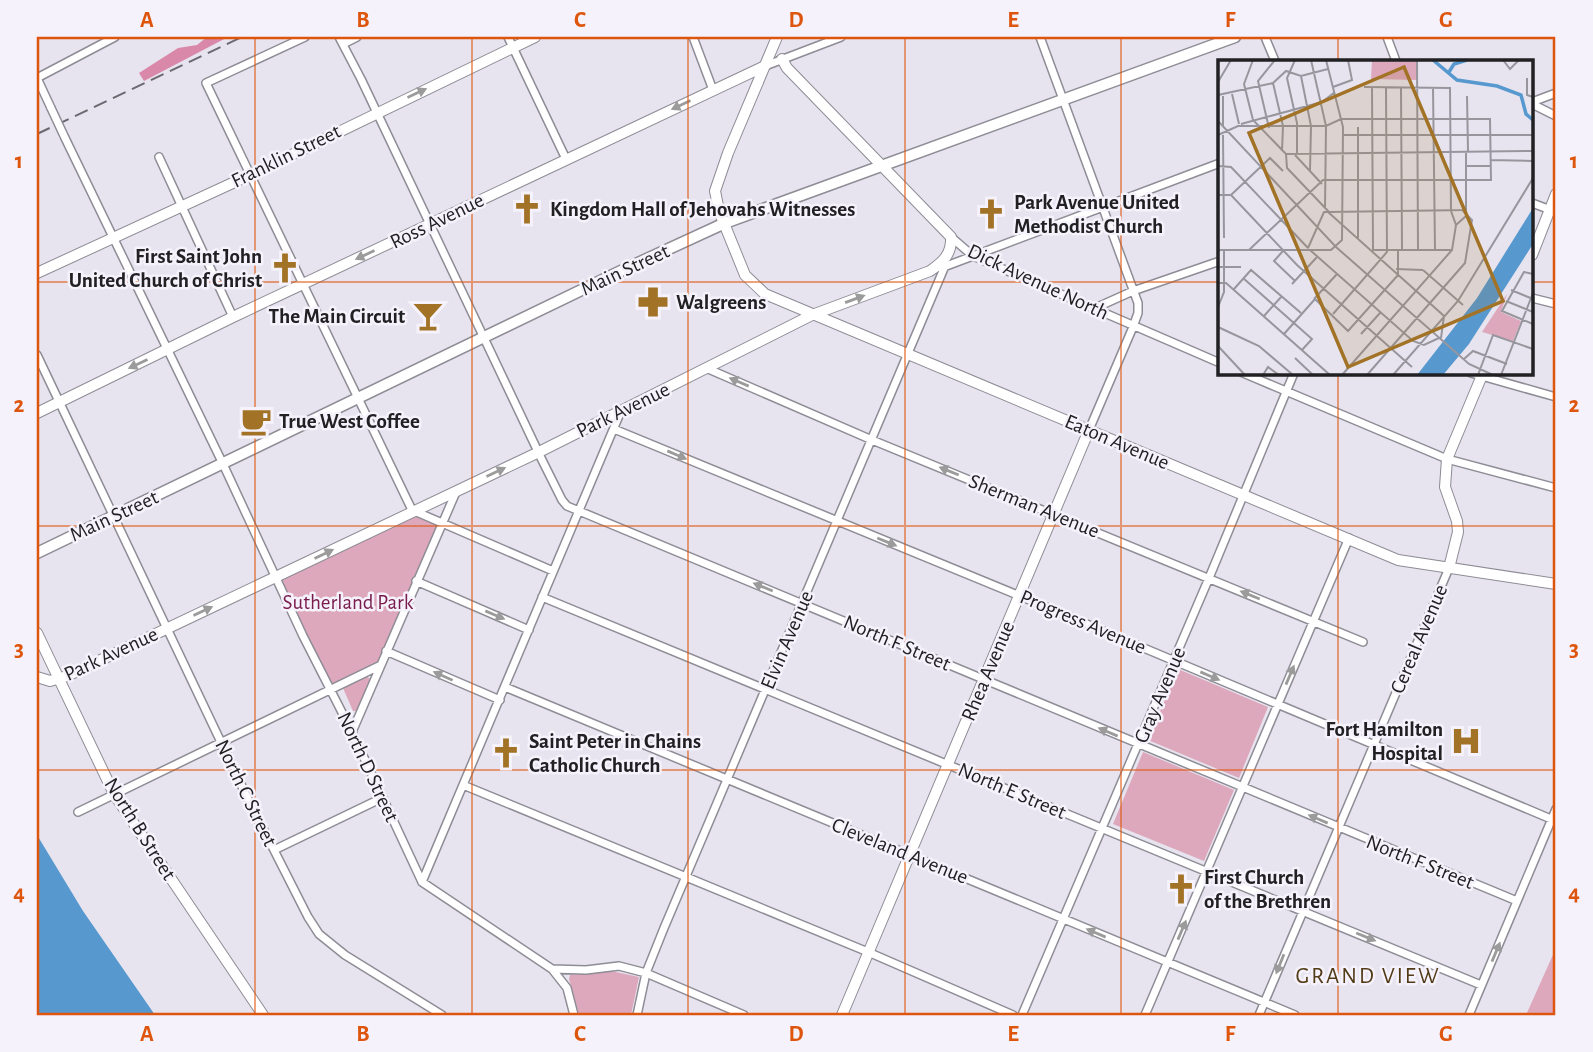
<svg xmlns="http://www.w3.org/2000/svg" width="1593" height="1052" font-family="'Alegreya Sans',sans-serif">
<rect width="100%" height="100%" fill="#e7e4ef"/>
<path fill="#dda8bc" d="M412 510 441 523 379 666 331 689 276 577Z
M1178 669 1268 707 1239 778 1148 740Z
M367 676 371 680 358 711H353L343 688Z
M1143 752 1234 790 1204 861 1113 824Z
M1556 948V1015H1526Z
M611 971 639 977 631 1015H579L569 979 570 975Z"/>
<path fill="#d988a9" d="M207 37H228L144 81 139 73 178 48 197 45Z"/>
<path fill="#5799cf" d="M37 835 83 911 155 1015H37Z"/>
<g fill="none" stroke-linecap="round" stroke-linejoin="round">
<g stroke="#8e8c95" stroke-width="10">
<path id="street" d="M305 37 206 83 412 510 553 571
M339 37 361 79 542 460 562 500 567 506 1517 901
M508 37 566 159
M693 37 713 90
M1040 37 1138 303V313L1133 327 1089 430
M1265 37 1275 61
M1387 37 1396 61
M343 44 357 37
M765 66 841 37
M37 78 115 37
M37 78 51 108
M1532 102 1556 93
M1532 104 1556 116
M65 138 223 464 303 636 352 732 422 882 552 969 567 988 574 1015
M159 157 233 317
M1532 203 1556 212
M951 237 973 256 1220 363
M941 268 1220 163
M1532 298 1556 304
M1093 309 1133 291 1220 261
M37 355 248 799 308 917 319 934 345 955 442 1015
M706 368 872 440 1363 642
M1243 373 1447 459 1556 488
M1471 373 1556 397
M614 429 1020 596 1551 819
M416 581 529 630
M542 597 1481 985
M386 651 500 700
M505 687 1295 1015
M352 732 456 492
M463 785 868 952 1013 1015
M78 812 379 666
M274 850 382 798
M422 882 621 411
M552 969 586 970 619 966 646 973 744 1015
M637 1015 646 973 664 928 945 266
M1022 1015 1209 578 1294 373
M1145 1015 1349 538
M1259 1015 1449 568
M1469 1015 1556 809"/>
</g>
<g stroke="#8e8c95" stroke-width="12">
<path id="secondary" d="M777 37 728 153 715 191 719 211 745 275 765 294 1398 560 1556 584
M1532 255 1556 194
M37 273 250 175 535 37
M37 413 233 317 765 66
M1449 568 1458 532 1457 521 1445 487 1447 459 1483 373
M37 633 114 794 263 1015
M37 677 50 681 67 676 539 452 812 315 930 271C943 262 952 254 951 237L787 68 782 59
M842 1015 1089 430"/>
</g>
<g stroke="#8e8c95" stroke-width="13">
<path id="primary" d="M37 553 625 269 725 223 1235 37"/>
</g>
<use href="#street" stroke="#fff" stroke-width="7"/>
<use href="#secondary" stroke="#fff" stroke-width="10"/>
<use href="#primary" stroke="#fff" stroke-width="10"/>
<path stroke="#6b696f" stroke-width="2" stroke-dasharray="14 7" stroke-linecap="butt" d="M37 134 242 37"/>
<g stroke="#8e8c95" stroke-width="10" stroke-linecap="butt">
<path id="street-bridge" d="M51 108 65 138"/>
</g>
<use href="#street-bridge" stroke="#fff" stroke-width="7"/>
</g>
<defs><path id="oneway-solid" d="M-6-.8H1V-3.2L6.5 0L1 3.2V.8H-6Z" transform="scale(1.75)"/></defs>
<g fill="#9b9b9c">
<use href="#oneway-solid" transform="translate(417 93) rotate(-25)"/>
<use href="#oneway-solid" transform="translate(681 105) rotate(155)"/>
<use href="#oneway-solid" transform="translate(365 255) rotate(155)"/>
<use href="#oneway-solid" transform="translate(855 299) rotate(-20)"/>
<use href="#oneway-solid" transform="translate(138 364) rotate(155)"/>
<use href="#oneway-solid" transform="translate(739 382) rotate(-157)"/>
<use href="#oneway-solid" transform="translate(677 455) rotate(23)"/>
<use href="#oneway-solid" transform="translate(949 471) rotate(-158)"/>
<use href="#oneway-solid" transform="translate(496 472) rotate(-25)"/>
<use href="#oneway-solid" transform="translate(887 542) rotate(22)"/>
<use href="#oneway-solid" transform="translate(324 554) rotate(-26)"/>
<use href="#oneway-solid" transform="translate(763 587) rotate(-158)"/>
<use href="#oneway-solid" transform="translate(1250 595) rotate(-158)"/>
<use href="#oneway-solid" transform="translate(203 611) rotate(-25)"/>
<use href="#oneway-solid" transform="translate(495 615) rotate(23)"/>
<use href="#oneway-solid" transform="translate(1290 675) rotate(-67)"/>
<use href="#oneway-solid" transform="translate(443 676) rotate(-156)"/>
<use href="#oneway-solid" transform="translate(1210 676) rotate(23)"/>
<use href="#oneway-solid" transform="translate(1108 732) rotate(-157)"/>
<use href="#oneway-solid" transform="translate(1318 819) rotate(-157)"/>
<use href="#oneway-solid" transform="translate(1182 930) rotate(-67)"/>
<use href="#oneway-solid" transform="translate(1096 933) rotate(-157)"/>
<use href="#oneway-solid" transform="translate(1366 937) rotate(22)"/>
<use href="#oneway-solid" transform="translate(1496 952) rotate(-67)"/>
<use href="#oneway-solid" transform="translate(1280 964) rotate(112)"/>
</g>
<path fill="none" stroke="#de560d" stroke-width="2" stroke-opacity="0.55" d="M255 37V1015M472 37V1015M688 37V1015M905 37V1015M1121 37V1015M1338 37V61M37 282H1220M1532 282H1556M1338 373V1015M37 526H1556M37 770H1556"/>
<defs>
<g id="church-bare" transform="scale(2.415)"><path d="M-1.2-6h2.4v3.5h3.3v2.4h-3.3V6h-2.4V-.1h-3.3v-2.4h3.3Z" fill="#a27326" stroke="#f5f2fc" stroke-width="2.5" paint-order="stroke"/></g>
<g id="pharmacy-bare" transform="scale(2.415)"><path d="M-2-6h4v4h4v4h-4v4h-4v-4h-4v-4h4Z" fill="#a27326" stroke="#f5f2fc" stroke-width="2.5" paint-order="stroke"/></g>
<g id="bar-bare" transform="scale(2.415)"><path d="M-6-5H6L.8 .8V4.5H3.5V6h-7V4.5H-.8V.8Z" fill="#a27326" stroke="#f5f2fc" stroke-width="2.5" paint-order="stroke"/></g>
<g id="cafe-bare" transform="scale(2.415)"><path d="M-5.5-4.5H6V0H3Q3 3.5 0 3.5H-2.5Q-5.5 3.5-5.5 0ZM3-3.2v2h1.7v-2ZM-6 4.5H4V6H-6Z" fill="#a27326" stroke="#f5f2fc" stroke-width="2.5" paint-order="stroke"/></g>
<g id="hospital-bare" transform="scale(2.415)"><path d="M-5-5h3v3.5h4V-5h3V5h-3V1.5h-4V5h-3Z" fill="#a27326" stroke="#f5f2fc" stroke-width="2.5" paint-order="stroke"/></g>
</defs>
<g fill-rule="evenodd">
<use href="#church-bare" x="527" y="209"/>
<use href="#church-bare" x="991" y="214"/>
<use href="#church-bare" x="285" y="268"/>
<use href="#pharmacy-bare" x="653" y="302"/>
<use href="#bar-bare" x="428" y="316"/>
<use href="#cafe-bare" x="256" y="421"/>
<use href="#hospital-bare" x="1466" y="741"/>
<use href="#church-bare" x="506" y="753"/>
<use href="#church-bare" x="1181" y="889"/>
</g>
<g text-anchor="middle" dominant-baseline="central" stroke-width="5" stroke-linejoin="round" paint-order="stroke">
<g font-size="21" fill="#212023" stroke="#f5f2fc">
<text transform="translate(286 156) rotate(-26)">Franklin Street</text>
<text transform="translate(437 221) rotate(-26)">Ross Avenue</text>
<text transform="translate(625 270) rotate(-25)">Main Street</text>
<text transform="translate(1038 282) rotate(25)">Dick Avenue North</text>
<text transform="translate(623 410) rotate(-26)">Park Avenue</text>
<text transform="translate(1117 442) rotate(23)">Eaton Avenue</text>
<text transform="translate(1034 506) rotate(22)">Sherman Avenue</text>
<text transform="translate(114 516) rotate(-25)">Main Street</text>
<text transform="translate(1083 622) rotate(23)">Progress Avenue</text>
<text transform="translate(1419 639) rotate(-67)">Cereal Avenue</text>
<text transform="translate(787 640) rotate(-67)">Elvin Avenue</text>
<text transform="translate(897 643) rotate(23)">North F Street</text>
<text transform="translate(111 654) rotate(-25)">Park Avenue</text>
<text transform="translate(988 671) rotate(-67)">Rhea Avenue</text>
<text transform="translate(1160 695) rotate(-67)">Gray Avenue</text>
<text transform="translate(368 767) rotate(65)">North D Street</text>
<text transform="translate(1012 791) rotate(23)">North E Street</text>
<text transform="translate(246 793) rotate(64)">North C Street</text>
<text transform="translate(140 829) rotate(58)">North B Street</text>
<text transform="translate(900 851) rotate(22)">Cleveland Avenue</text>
<text transform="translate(1420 862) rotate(22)">North F Street</text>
</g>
<g font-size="21" font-weight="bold" fill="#212023" stroke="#f5f2fc" text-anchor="start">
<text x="1014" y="202">Park Avenue United<tspan x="1014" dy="24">Methodist Church</tspan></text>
<text x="550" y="209">Kingdom Hall of Jehovahs Witnesses</text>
<text x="262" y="256" text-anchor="end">First Saint John<tspan x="262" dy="24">United Church of Christ</tspan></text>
<text x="676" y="302">Walgreens</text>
<text x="405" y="316" text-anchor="end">The Main Circuit</text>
<text x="279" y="421">True West Coffee</text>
<text x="1443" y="729" text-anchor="end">Fort Hamilton<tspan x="1443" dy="24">Hospital</tspan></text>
<text x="529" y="741">Saint Peter in Chains<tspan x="529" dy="24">Catholic Church</tspan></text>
<text x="1204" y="877">First Church<tspan x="1204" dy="24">of the Brethren</tspan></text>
</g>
<g font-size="21" fill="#791b4b" stroke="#f5f2fc">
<text x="348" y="602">Sutherland Park</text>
</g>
<g font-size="23" letter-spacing="2" fill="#523b17" stroke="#f5f2fc">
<text x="1368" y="976">GRAND VIEW</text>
</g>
</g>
<g transform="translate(1218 60)">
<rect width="315" height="315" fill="#e7e4ef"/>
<path d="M154 0H199V20L153 19ZM289 234 283 252 303 261 295 281 264 272Z" fill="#dda8bc"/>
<path d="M315 148V184L251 284 225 315H199L259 238Z" fill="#5799cf"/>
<path fill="none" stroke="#5799cf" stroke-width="3.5" d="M215 0 239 20 279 26 303 35 308 54 315 60M231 12 236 4 249 0"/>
<path fill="none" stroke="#98969d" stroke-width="2" d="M35 0 26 24 35 60 68 94 69 108 112 153M77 0 69 18 79 63V94M93 0 108 66 107 148M199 0 200 190M285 0 292 9 301 0M83 16 93 66 92 111M309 18V35L315 37M0 22 13 0M55 23 65 66 64 91M115 27 134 20 130 0M146 27 232 28 233 151 238 165M154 28 155 190M183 28 184 190M215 28 217 190M14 34 21 64M0 35 55 23 68 11 83 16 110 9M249 36 250 91M0 61 118 187 251 304 275 315M23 64 104 42 117 32M5 66V36M140 67V179M51 68 40 21 57 0M0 75 20 66H108L123 59H272L273 120H105L31 190M5 75 6 178M125 75H315M248 91V151M68 94 315 91M77 95 104 124M273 100 315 101M0 106 13 107 90 188M249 106H273M0 135H13L79 205 194 307M13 135 52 98 65 111M111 152 248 150M90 188 106 152H110L226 256 223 278M0 190H113L124 180 125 67 108 0M92 190 195 281 206 285 221 278M154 190H233M65 191 56 201 77 221M0 207H23M178 209 205 210M205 210 245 245M315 214 306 212 284 251 315 264M25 218 94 279 84 290M0 223H8L112 315M74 224 99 197M16 229 33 210 83 253M293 230 315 239M96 239 119 214M288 241 315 252M0 247 6 232V191M115 254 169 192 168 28M46 256 64 236M0 267 41 286 75 315M66 274 97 239 130 271 180 215V190M143 274 162 253M0 286 27 315M77 298 95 315M246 299 255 291 289 304M45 315 50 307 61 315M124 315 234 190 238 165 248 156M149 315 247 203 254 160 244 150M175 315 240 241 315 118M260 315 275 275 315 289M283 315 315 233"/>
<path fill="#a27326" fill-opacity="0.15" stroke="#a27326" stroke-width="3.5" d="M186 7 285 241 130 307 31 73Z"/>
<rect width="315" height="315" fill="none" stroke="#212023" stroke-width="3.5"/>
</g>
<rect width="1593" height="1052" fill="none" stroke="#f5f2fc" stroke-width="77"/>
<rect x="38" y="38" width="1516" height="976" fill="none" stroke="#de560d" stroke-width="2.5"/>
<g font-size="23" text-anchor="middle" font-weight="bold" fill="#de560d">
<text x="147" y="27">A</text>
<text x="363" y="27">B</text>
<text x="580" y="27">C</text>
<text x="796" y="27">D</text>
<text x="1013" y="27">E</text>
<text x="1230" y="27">F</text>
<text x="1446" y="27">G</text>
<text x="19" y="168">1</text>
<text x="1574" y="168">1</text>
<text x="19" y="412">2</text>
<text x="1574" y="412">2</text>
<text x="19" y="656">3</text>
<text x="1574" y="656">3</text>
<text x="19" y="900">4</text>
<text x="1574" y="900">4</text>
<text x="147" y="1041">A</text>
<text x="363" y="1041">B</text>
<text x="580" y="1041">C</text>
<text x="796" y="1041">D</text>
<text x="1013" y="1041">E</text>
<text x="1230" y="1041">F</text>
<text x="1446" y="1041">G</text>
</g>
</svg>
